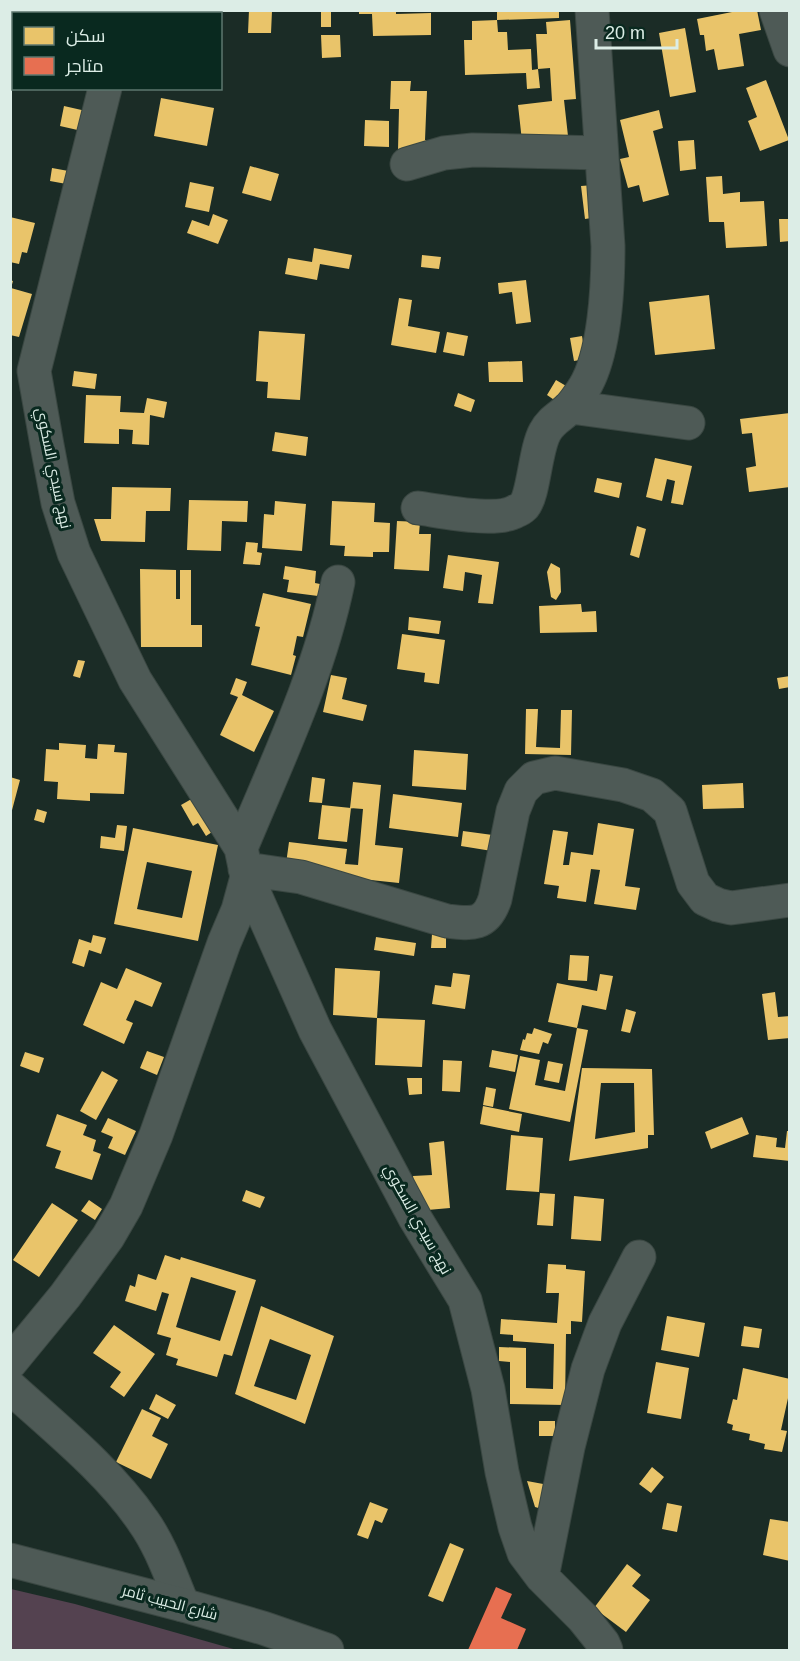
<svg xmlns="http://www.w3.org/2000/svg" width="800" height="1661" font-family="Helvetica,Cairo,sans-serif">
<rect width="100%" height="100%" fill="#1b2c26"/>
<path fill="#544250" d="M11 1589 75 1604 237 1650H11Z"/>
<path fill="#e9c46a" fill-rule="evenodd" d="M37 10H57L69 12V14H37Z
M249 10 272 11 271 33H248Z
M321 10H331V27H321Z
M359 10H396V14L431 13V35L373 36 372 14H359Z
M497 10H559V18L497 20Z
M742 10H757L761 30 739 34 744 66 718 70 714 49 706 51 704 35H700L697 19Z
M497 20 498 32H507L508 50 531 49 532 70 538 69 540 88 527 89 526 73 465 75 464 40H472V21Z
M570 20 576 99 564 100 568 136 522 141 518 105 552 101 550 68 538 69 536 34H547L546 22Z
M685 28 696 92 670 97 659 33Z
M321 35H340L341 57 322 58Z
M766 80 789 140 760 151 748 121 757 117 746 88Z
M391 81H411L410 91H427L425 140 434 141V151L398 150 399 109H390Z
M161 98 214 108 207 146 154 136Z
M64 106 86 111 82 131 60 126Z
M659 110 663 128 653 131 669 195 643 202 639 185 628 188 620 159 629 157 620 120Z
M365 120 389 121V147L364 146Z
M694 140 696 169 680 171 678 141Z
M250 166 279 174 271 201 242 193Z
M52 168 74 172 72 185 50 181Z
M722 176 723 194 740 192V202L764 201 767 246 726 248 724 222H709L706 177Z
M190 182 214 187 209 212 185 207Z
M594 185 598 217 585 219 581 186Z
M213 214 228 220 218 244 187 233 192 220 209 226Z
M10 217 35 223 27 253 22 252 19 264 10 262Z
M779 219H790V241L780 242Z
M314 248 352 255 349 269 320 264 317 280 285 274 288 258 312 262Z
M422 255 441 257 439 269 421 267Z
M10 280 13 281 11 288 32 294 19 337 10 335Z
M526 280 531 322 516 324 512 292 499 294 498 283Z
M709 295 715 349 655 355 649 302Z
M399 298 412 300 408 326 440 332 436 353 391 345Z
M259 331 305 334 300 400 267 398 268 382 256 381Z
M447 332 468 336 464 356 443 352Z
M582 336 586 359 574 361 570 338Z
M522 361 523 382H489L488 362Z
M74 371 97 374 95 389 72 386Z
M556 380 573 390 563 406 547 395Z
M458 393 475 400 471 412 454 406Z
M86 395 121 396 120 412 144 413 147 398 167 402 164 418 150 415 149 445 132 444 133 430 119 429V444L84 443Z
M790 413V487L749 492 746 468 756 466 752 433 742 434 740 419Z
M275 432 308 437 306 456 272 451Z
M655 458 692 466 683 505 671 503 675 481 667 479 662 501 646 497Z
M597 478 622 483 619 498 594 492Z
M112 487 171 488 170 511H146L145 542 101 541 94 519H111Z
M189 500 248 501 247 522 222 521 221 551 187 550Z
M275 501 306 504 302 551 262 548 264 514 274 515Z
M332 501 375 503 374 522 390 523 389 552H373V557L344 556 345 546 330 545Z
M397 521 420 522 419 534H431L429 571 394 569Z
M637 526 646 529 639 558 630 555Z
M246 542 258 543 257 552 262 553 260 565 243 564Z
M448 555 499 562 493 604 478 603 482 575 465 572 463 591 443 588Z
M551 563 560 568 561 592 556 600 551 597 547 572Z
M285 566 316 571 315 583 320 584 318 596 287 592 289 580 283 579Z
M140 569 176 570V599H180V570H191V625H202V647H141Z
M263 593 311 604 303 637 297 636 293 655 296 656 291 675 251 665 260 627 255 626Z
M581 604 582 612 596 611 597 632 540 633 539 606Z
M409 617 441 621 439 634 408 630Z
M402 634 445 640 439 684 424 682 425 673 397 669Z
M78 660 85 661 80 678 73 676Z
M331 675 347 678 342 699 367 705 363 721 323 712Z
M790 676V687L779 689 777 678Z
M236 678 247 682 242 695 274 711 254 752 220 735 238 697 230 694Z
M526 709H538L536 747 560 748 561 710H572L571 755 525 754Z
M59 743 86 745 85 758 97 759 98 744 115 745 114 752 127 753 124 794 90 793V801L57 799 58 782 44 781 46 749 59 750Z
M414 750 468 754 466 790 412 786Z
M10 777 20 780 11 814H10Z
M312 777 325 779 322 803 309 802Z
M353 782 381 785 375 845 403 848 399 883 285 871 289 842 347 849 345 864 358 865 363 809 350 808Z
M743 783 744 808 703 809 702 785Z
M393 794 462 803 458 837 389 828Z
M195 797 215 830 206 836 198 823 193 826 181 805Z
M322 805 351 808 347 842 318 839Z
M37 809 47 812 44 823 34 820Z
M598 823 634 829 625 886 640 888 636 910 594 904 600 870 591 869 586 902 557 898 559 886 544 884 553 830 568 832 563 865H569L571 852 593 855Z
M117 825 127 826 124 851 100 848 101 836 115 838Z
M133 828 218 845 198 941 114 924ZM147 862 192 871 182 918 137 909Z
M463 831 500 836 498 852 461 846Z
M432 934H446V948H431Z
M93 935 106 938 101 954 89 950 84 967 72 963 79 939 91 943Z
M376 937 416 943 414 956 374 950Z
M570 955 589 956 587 981 568 980Z
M126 968 162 983 152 1007 135 1000 126 1020 133 1023 124 1044 83 1025 101 982 117 989Z
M335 968 380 971 377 1018 333 1015Z
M453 973 470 975 465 1009 432 1004 435 985 451 987Z
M600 974 613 976 606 1010 582 1005 577 1028 548 1022 557 983 597 991Z
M775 992 778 1017 790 1016V1038L768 1040 762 994Z
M626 1009 636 1012 630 1033 621 1031Z
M377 1018 425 1020 422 1067 375 1065Z
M534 1028 552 1034 548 1044 543 1042 539 1054 520 1050 523 1039 525 1040 527 1033 532 1034Z
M577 1028 588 1030 570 1122 509 1109 520 1056 540 1060 535 1085 565 1091Z
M492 1050 518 1055 515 1072 489 1067Z
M147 1051 164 1057 157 1075 140 1068Z
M25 1052 44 1058 39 1073 20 1066Z
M443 1060 462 1061 460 1092 442 1091Z
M548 1061 563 1064 559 1083 544 1080Z
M582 1068 652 1069 654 1135H648V1148L569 1161ZM601 1083H634L635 1132 595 1139Z
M102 1071 118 1080 96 1120 80 1111Z
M407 1078H422V1094L409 1095Z
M486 1087 496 1089 493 1107 483 1105Z
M483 1106 522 1114 519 1132 480 1124Z
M57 1114 87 1125 83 1135 96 1140 93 1151 101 1154 92 1180 55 1168 61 1151 46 1146Z
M742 1117 749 1134 711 1149 705 1132Z
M108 1118 136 1131 125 1155 108 1148 113 1137 101 1132Z
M787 1131H790V1161L753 1157 756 1135 777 1138 776 1147 785 1148Z
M511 1135 543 1138 539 1192 506 1190Z
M444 1141 450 1208 416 1211 413 1176 432 1175 429 1143Z
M246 1190 265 1197 260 1208 242 1201Z
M540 1193 555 1194 553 1226 537 1225Z
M574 1196 604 1199 601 1241 571 1239Z
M89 1200 102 1209 95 1220 81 1211Z
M52 1203 78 1220 39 1277 13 1260Z
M165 1255 180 1260 181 1257 256 1280 232 1356 224 1354 217 1377 176 1365 178 1359 166 1355 171 1338 157 1334 169 1294 162 1292 156 1311 125 1301 130 1285 135 1287 138 1274 156 1280ZM191 1277 236 1291 220 1341 176 1327Z
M548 1264 566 1265V1269L585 1271 582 1322 571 1321V1334H566L565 1405 510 1404V1362L499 1361V1347L526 1348V1388L553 1389 554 1344 513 1341V1335L500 1334 501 1319 557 1323 559 1293H546Z
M261 1306 334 1336 305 1424 235 1394ZM270 1339 311 1355 296 1400 254 1386Z
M667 1316 705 1323 699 1357 661 1350Z
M114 1325 155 1354 124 1397 110 1387 121 1372 93 1353Z
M744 1326 762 1329 759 1348 741 1346Z
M656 1362 689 1368 681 1419 647 1413Z
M743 1368 790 1379V1389L781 1430 787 1431 782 1452 764 1449 765 1444 749 1440 750 1434 732 1430 733 1425 727 1423 733 1399 737 1400Z
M156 1394 176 1405 168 1419 149 1409Z
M142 1409 161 1418 152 1436 168 1444 151 1479 116 1462Z
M539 1421H555V1436H539Z
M652 1467 664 1477 651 1493 639 1484Z
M527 1481 554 1486 549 1511 535 1507Z
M370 1502 388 1509 382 1523 375 1520 368 1539 357 1535Z
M667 1503 682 1506 677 1532 662 1529Z
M770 1519 790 1522V1561L763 1555Z
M450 1543 464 1549 443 1602 428 1596Z
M627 1564 641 1575 632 1586 650 1600 626 1632 594 1608Z"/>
<path fill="#e76f51" d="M496 1587 512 1594 501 1618 526 1629 517 1650H468Z"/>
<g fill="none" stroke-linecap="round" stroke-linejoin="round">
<g stroke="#3a4742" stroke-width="35">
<path id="minor" d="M776 10 790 50
M120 14 121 10
M407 164 444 153 473 150 601 153
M571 407 688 423
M418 508C441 511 497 523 516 511 519 510 522 508 524 506 534 494 535 450 545 432 551 420 562 416 570 407 575 402 580 394 584 388 605 354 608 286 608 246L592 10
M241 848C277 761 319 675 338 582
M245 869 301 877 447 921C472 924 486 926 495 899L513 811 521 791 534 778 555 773 623 785 652 795 670 811 693 883 705 899 718 905 731 908 790 900
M247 877 315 1030 415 1218 465 1300 488 1389 502 1472 515 1527 524 1553 542 1577 583 1618 603 1643 606 1650
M10 1363 65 1296 108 1237 126 1206 156 1135 224 943 238 910 247 877 241 848 135 680 74 553 58 503 47 445 34 371 105 88
M10 1387C55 1428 109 1471 143 1521 161 1546 171 1577 183 1605
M542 1577 568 1447 588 1369 605 1323 639 1257"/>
</g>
<g stroke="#3a4742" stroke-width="35">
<path id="tertiary" d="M10 1560 183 1605 263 1628 327 1650"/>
</g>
<use href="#minor" stroke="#4e5a56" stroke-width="33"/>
<use href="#tertiary" stroke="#4e5a56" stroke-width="33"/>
</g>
<g text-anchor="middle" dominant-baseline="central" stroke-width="6" stroke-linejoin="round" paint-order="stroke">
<g font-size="15" fill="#dcede6" stroke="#09291f">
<text transform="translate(54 468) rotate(78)">نهج سيدي السكوي</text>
<text transform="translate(418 1219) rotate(61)">نهج سيدي السكوي</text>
<text transform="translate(170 1602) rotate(15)">شارع الحبيب ثامر</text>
</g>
</g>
<rect width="800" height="1661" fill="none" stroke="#dcede6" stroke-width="24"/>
<rect x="12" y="12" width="210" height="78" fill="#09291f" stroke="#5d776f" stroke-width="1.5"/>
<rect x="24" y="27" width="30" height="18" fill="#e9c46a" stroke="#5d776f" stroke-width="1.5"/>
<text x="66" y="42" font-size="18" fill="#dcede6">سكن</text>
<rect x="24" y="57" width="30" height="18" fill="#e76f51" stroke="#5d776f" stroke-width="1.5"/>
<text x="66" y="72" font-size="18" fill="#dcede6">متاجر</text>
<path d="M596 39v9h81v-9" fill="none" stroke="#dcede6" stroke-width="3"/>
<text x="605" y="39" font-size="18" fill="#dcede6" stroke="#09291f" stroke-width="4.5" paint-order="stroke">20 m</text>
</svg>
